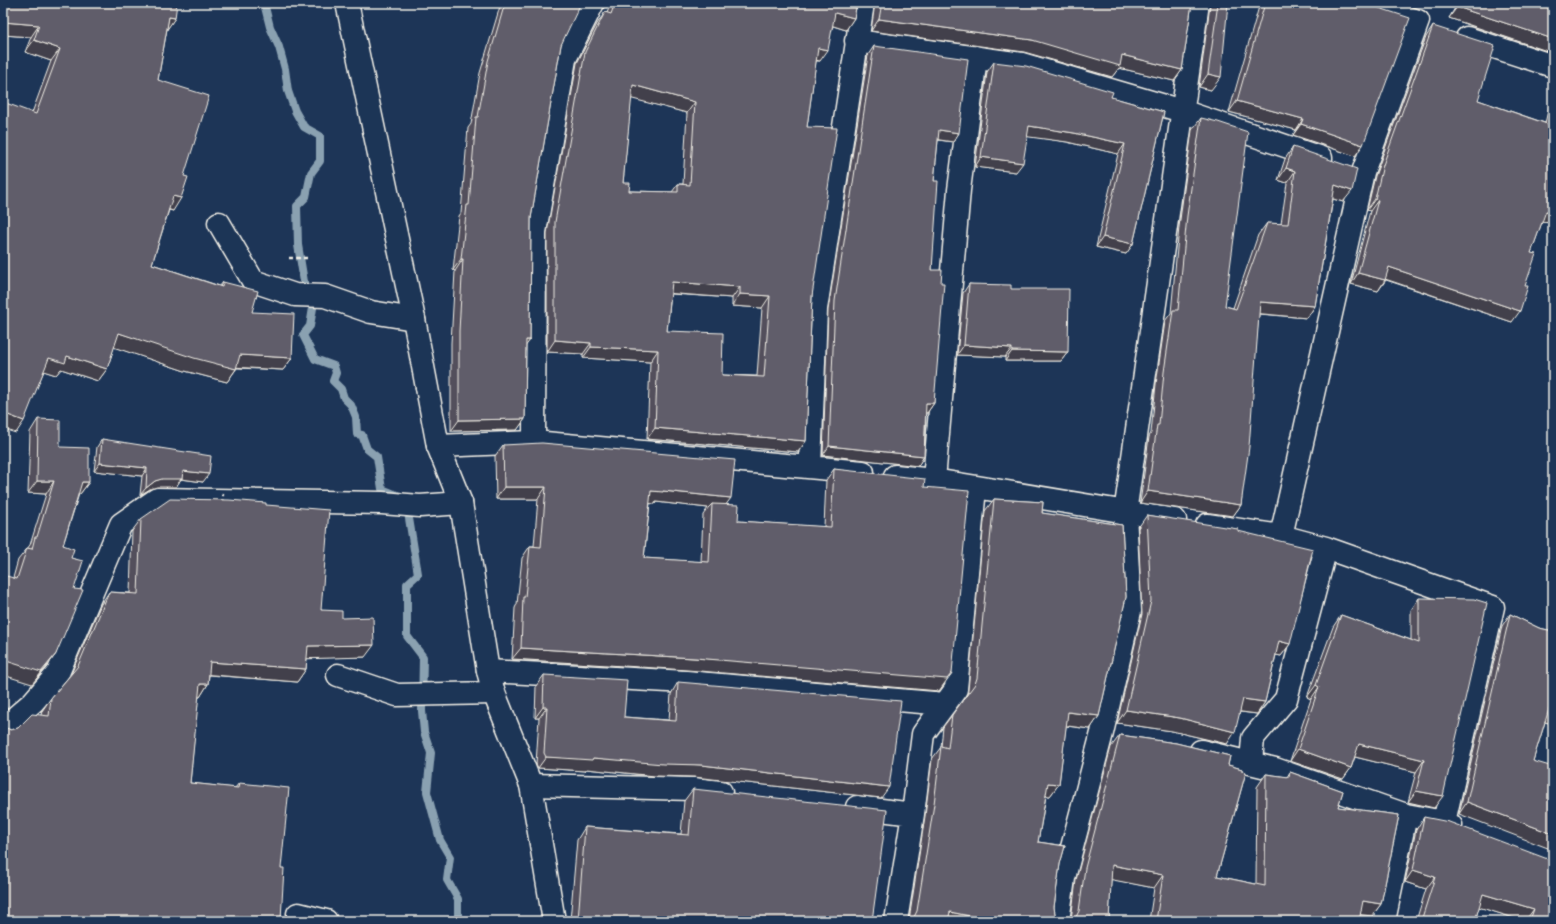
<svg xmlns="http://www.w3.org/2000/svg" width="1556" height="924" font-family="'Indie Flower',sans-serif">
<rect width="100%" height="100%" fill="#1d3557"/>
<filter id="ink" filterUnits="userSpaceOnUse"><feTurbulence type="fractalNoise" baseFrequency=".025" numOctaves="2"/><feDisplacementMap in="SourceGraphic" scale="8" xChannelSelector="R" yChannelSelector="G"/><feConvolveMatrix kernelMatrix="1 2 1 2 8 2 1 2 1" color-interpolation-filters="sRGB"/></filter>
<g filter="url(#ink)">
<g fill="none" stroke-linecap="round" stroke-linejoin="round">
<path stroke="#8aa1b1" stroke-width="8" d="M264 3 270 27 279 47 285 69 288 91 295 111 304 127 320 136V161L311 173 306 197 297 206 298 245 305 288 313 308 310 326 303 335 315 359 334 366 336 373 333 381 341 389 344 398 351 405 356 417 357 434 362 435 367 449 377 457 382 489 399 496
M407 506 418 574 407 584V636L423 657 422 711 424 732 431 753 427 792 440 840 450 857 447 880 458 899V921"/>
<g stroke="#f4f1e8" stroke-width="25">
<path id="minor" d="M1467 38 1553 66
M856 41 1022 64 1182 111 1321 158
M219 223 253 281 295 295 325 296 371 312 414 319
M534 442 535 232 565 59 593 3
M438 446 534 442 863 472
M810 466 816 309 863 3
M895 476 934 480 1175 520
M934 480 959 190 976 57
M1207 525 1281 536 1363 172 1418 21 1362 3
M1281 536 1326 548 1493 607 1444 822
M488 671 686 682 945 704
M338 675 397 695 494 693
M3 730V728L33 702 58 673 121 524 157 499 382 503 420 506 461 503
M1201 751 1275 769 1406 815 1444 822 1451 825
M1251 763 1253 738 1286 699 1326 548
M531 785 693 789 721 792
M857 807 913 814
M298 914 326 921
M896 921 913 814 923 734 956 689 975 488
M1058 921 1064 878 1102 733 1130 611 1125 513 1198 3
M1384 921 1406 815"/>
</g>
<g stroke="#f4f1e8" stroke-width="25">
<path id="tertiary" d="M347 3 414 319 438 446 461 503 488 671 494 693 531 785 554 921"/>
</g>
<path stroke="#f4f1e8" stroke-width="2.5" stroke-dasharray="4 3" stroke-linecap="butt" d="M289 258H309"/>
<use href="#minor" stroke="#1d3557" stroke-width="22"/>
<use href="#tertiary" stroke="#1d3557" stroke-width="22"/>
<path stroke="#f4f1e8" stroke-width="2.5" stroke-dasharray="4 3" stroke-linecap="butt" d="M222 503 223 494"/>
</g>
<path fill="#53505c" stroke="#f4f1e8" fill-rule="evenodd" d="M3 3 175 18 167 29 158 80 173 211 169 210 152 264 220 286 223 282 252 312 292 358 283 370 237 368 227 382 185 371 114 347 107 369 98 381 61 369 56 375 44 371 16 433 32 113 51 61 25 52 31 37 3 35Z
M501 3H574L561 45 531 218 530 340 526 345 525 419 517 430 451 431V343L455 271 453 270 459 216 461 213 468 128 471 124 480 73Z
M611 3H857L854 18 846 30 833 26 820 61H816L807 127 812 296 806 441 798 452 647 439 650 362 583 358V354L547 352V233L577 63 597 24 605 12 607 13ZM631 98 687 113 683 184H678L672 192 629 191 623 183ZM671 294 732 298V306L762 308 757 376 722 375 667 331Z
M875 3H1192L1182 70 1174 81 1119 68 1112 77 1024 52 871 31Z
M1212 3H1228L1211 90 1199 87 1210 5Z
M1260 3H1364L1355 156 1293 135 1296 130 1229 112Z
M1458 3H1553V53L1449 18Z
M1433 26 1478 100 1545 123 1549 107 1553 102V223L1542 222 1531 253 1512 322 1386 280 1378 291 1351 284 1370 211 1367 210 1375 176 1426 37Z
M874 46 959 133 953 142 938 140 934 181 932 270 934 403 927 413 926 412 924 456 918 466 823 455 828 310 868 55Z
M994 62 1111 97 1164 112 1133 244 1126 254 1096 247 1118 154 1067 142 1027 136 1016 172 975 167 987 72Z
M1201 118 1225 306 1233 308 1258 235 1267 223 1281 224 1287 183 1278 180 1285 159 1293 147 1343 202 1333 199 1315 306 1307 318 1259 314 1241 505 1233 516 1140 503 1149 437 1151 433 1156 384 1165 321 1171 313 1179 227 1192 130Z
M969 284 1011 289 1068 352 1061 361H1005V357L957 355 963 293Z
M38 419 60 447 89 482 80 494H79L63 545 71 558 74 589 56 654 47 666 32 684 13 578 18 560 30 545 46 494 28 493 30 432Z
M102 439 203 482 181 479 176 487H157L150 489 140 495 142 476 94 471 97 447Z
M503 445 726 504 738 521 824 527 826 480 834 469 924 487 939 691 687 670 512 659 515 608 517 604 522 558 530 546H534L538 499H496L495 456ZM656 502 708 508 703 515 701 562 644 558 650 503 655 504Z
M994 499 1043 502 1042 513 1122 525 1126 597 1099 716 1090 729 1066 726 1059 784 1050 796H1046L1038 842 1065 846 1060 864 1054 907 1055 914 1059 919 1065 921 1071 920 1076 880 1111 747 1120 735 1176 743 1230 756 1228 765 1242 769V771L1246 772 1217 876 1256 884 1257 787 1266 774 1287 777 1290 772 1343 791 1338 807 1399 815 1381 904 1372 916 1360 915 1359 921H1149L1154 888 1111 879 1109 921H905L909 920 925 816 932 759 941 747 943 727 967 695 968 690 985 511Z
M266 505 321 610 342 618 365 657 307 658 306 669 297 682 209 675 208 684 200 697H198L190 783 235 788 239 783 281 868V919L280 921H3L6 728 11 730 18 728 41 715 42 711 51 698 71 674 101 604 109 592 130 593 132 531 141 519Z
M1147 515 1238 531 1290 644 1281 656 1276 655 1265 702 1257 714 1240 712 1227 744 1172 731 1117 723 1142 614 1138 528Z
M1419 598 1434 808 1408 802 1416 772 1355 757 1351 768 1343 779 1290 761 1311 699 1307 697 1333 627 1341 615 1411 640V610Z
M1510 614 1539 628 1553 631V724L1545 722 1533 761 1459 814 1502 626Z
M544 675 624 717 669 720 671 694 678 682 881 798 694 777 655 776 586 769 585 771 538 768 536 764 539 718H535L536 686Z
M693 789 872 921H570L577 840 585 827 681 834 684 801Z
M1424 817 1553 921H1524L1479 907 1475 921H1416L1426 889 1405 882 1416 830Z"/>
<path fill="#43414b" stroke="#f4f1e8" d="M1457 7 1553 39V53L1449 18Z
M835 13 854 18 846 30 827 24Z
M169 17 175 18 166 31Z
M879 19 1032 40 1122 55 1182 70 1174 81 1119 68 1112 77 1024 52 871 31Z
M3 22 39 25 31 37 3 35Z
M34 40 60 49 51 61 25 52Z
M818 48 828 50 820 61 810 59Z
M1208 74 1221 77 1211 90 1199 87Z
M633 85 695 102 687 113 625 97Z
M1237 101 1303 119 1296 130 1229 112Z
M1301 124 1363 145 1355 156 1293 135Z
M1029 126 1074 133 1125 144 1118 154 1067 142 1022 136Z
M939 130 959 133 953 142 933 139Z
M981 157 1023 163 1016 172 975 167Z
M1286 168 1295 171 1287 183 1278 180Z
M1335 185 1352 191 1343 202 1327 197Z
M173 196 181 198 173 211 164 208Z
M1375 199 1378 200 1370 211 1367 210Z
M1546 211 1553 212V223L1539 222Z
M1103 237 1133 244 1126 254 1096 247Z
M461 259H463L455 271 453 270Z
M1389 267 1520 311 1512 322 1382 278Z
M1358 273 1385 280 1378 291 1351 284Z
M672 282 740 287 732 298 664 293Z
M740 294 770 296 762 308 732 306Z
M1260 302 1315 306 1307 318 1252 313Z
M119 333 236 369 227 382 185 371 110 346Z
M526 340H530L522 351Z
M555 340 591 343 583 354 547 352Z
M964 345 1012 348 1005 357 957 355Z
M591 347 658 350 650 362 583 358Z
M1012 351 1068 352 1061 361H1005Z
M240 355 292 358 283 370 231 367Z
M67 356 107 369 98 381 61 369 56 375 40 370 49 358Z
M926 403H934L927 413 920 412Z
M3 413 24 421 16 433 3 429Z
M525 419 517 430 451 431 459 420Z
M655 428 806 441 798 452 647 439Z
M829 446 924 456 918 466 823 455Z
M100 463 147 468 142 476 94 471Z
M183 471 209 474 203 482 181 479 176 487H157L150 489 140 495 146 488 155 481Z
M37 481H54L46 494 28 493Z
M82 482H89L80 494H74Z
M504 487H546L538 499H496Z
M651 491H663L731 498 722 510 712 504 708 508 656 502 655 504 643 503Z
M1148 491 1241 505 1233 516 1140 503Z
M1279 641 1290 644 1281 656 1271 654Z
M374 645 365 657 299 659 308 646Z
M521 648 952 673 939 691 687 670 512 659Z
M56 654 47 666 32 684 3 675V660Z
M210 662 306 669 297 682 201 674Z
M200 684H208L200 697 191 696Z
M1316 685 1319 687 1311 699 1307 697Z
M1243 699 1265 702 1257 714 1234 711Z
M543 707H547L539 718H535Z
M1549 709 1553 710V724L1541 721Z
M1126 710 1180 718 1235 732 1227 744 1172 731 1117 723Z
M1068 712 1099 716 1090 729 1060 725Z
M1359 744 1424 760 1416 772 1351 756Z
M1298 749 1351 768 1343 779 1290 761Z
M546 757 593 758 702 765 889 787 881 798 694 777 655 776 586 769 585 771 538 768Z
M1048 783 1059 784 1050 796 1039 795Z
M1416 791 1443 796 1434 808 1408 802Z
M1467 802 1553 834V850L1459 814Z
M1112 865 1163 875 1154 888 1103 878Z
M1413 870 1435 877 1426 889 1405 882Z
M1483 894 1534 909 1525 921H1524L1475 906Z
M1363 901 1381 904 1372 916 1354 914Z
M950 912 994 921H943Z
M231 917 281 919 280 921H228Z"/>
<path fill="#605d6b" stroke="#f4f1e8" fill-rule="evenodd" d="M3 3H177L175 18 169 17 158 80 209 96 184 176 188 177 181 198 173 196 152 264 222 287 223 282 258 291 252 312 294 314 292 358 240 355 236 369 194 358 119 333 107 369 67 356 65 363 49 358 24 421 3 413V102L36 114 60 49 34 40 39 25 3 22Z
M505 3H574L580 5 561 45 531 218 530 340H526L525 419 459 420V331L463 259H461L467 205H469L476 117H478L488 61Z
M615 3H857L854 18 835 13 828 50 818 48 807 127 837 128 812 296 806 441 655 428 658 350 591 347V343L555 340V222L585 52 605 12 611 14ZM633 85 695 102 690 185 678 184V192L629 191 630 183H623ZM672 282 740 287V294L770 296 764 377 722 375 723 333 667 331Z
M882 3H1192L1182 70 1122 55 1120 66 1032 40 879 19Z
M1218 3H1228L1221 77 1208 74Z
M1265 3H1364L1410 18 1363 145 1301 124 1303 119 1237 101Z
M1459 3H1553V39L1457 7Z
M1433 26 1495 46 1478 100 1550 125 1553 112V212L1546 211 1531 253 1536 254 1525 286H1528L1520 311 1389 267 1385 280 1358 273 1378 200 1375 199 1383 165Z
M874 46 968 59 959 133 939 130 934 181H938L932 270H942L941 283H944L934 403H926L924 456 829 446 835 301Z
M994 62 1026 66 1113 92 1111 97 1164 112 1133 244 1103 237 1125 144 1074 133 1029 126 1023 163 981 157Z
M1201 118 1218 122 1248 132 1225 306 1236 309 1267 223 1288 224 1295 171 1286 168 1293 147 1357 169 1352 191 1335 185 1315 306 1260 302 1249 447 1241 505 1148 491 1157 425H1159L1164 372 1173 310H1178L1187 216Z
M969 284 1011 285V289H1069L1068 352 1012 351V348L964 345Z
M38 419 60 420V447L89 448V482H82L63 545 74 549 71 558 83 561 74 589 83 590 56 654 41 672 3 660V575L17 579 27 548 32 549 35 537H37L54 481H37Z
M102 439 211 456 209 474 183 471 182 479H162L155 481 146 488 147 468 100 463Z
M542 443 735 460 731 498 663 491V492L651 491 644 558 709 562 712 504 739 505 738 521 831 527 834 469 925 479 924 487 969 491 952 673 947 679 695 658 521 648 523 597H525L530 546 541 547 546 487H504L503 445Z
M170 499 229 500 266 503V505L329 510 321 610 342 611V618L373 617 374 645 308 646 306 669 210 662 208 684H200L190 783 238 788 239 783 289 788 281 868H284L281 919 231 917 230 921H3V726L6 728 11 730 18 728 32 714 49 716 51 698 78 666 109 592 138 594 141 519Z
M994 499 1043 502 1042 513 1122 525 1126 597 1099 716 1068 712 1059 784 1048 783 1038 842 1065 846 1060 864 1054 907 1055 914 1059 919 1065 921 1071 920 1076 917 1079 911 1085 868 1120 735 1176 743 1230 756 1228 765 1242 769V771L1246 772 1217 876 1265 886 1266 774 1289 777 1290 772 1343 791 1338 807 1399 815 1381 904 1363 901 1359 921H1156L1163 875 1112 865 1109 921H994L950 912 948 921H906L910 920 914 917 917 911 934 804 941 746 948 748 952 715 975 684 977 678Z
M1147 515 1238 529V531L1313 549 1290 644 1279 641 1265 702 1243 699 1235 732 1180 718 1126 710 1151 601Z
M1419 598 1474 599 1487 603 1443 796 1416 791 1424 760 1359 744 1351 768 1298 749 1319 687 1316 685 1341 615 1419 643Z
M1510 614 1539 628 1553 631V710L1549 709 1533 761 1553 767V834L1467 802Z
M544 675 627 680 624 717 676 721 678 682 901 701 889 787 702 765 663 764 593 758 592 760 546 757 544 753 547 707H543Z
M693 789 887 810 872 921H578L585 827 689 835Z
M1424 817 1449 822 1553 861V921H1532L1530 920 1534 909 1483 894 1475 921H1421L1435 877 1413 870Z"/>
</g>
<rect width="1556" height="924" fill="none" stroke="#1d3557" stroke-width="16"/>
<rect x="8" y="8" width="1540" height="908" fill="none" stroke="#f4f1e8" stroke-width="1.5" filter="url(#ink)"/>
</svg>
